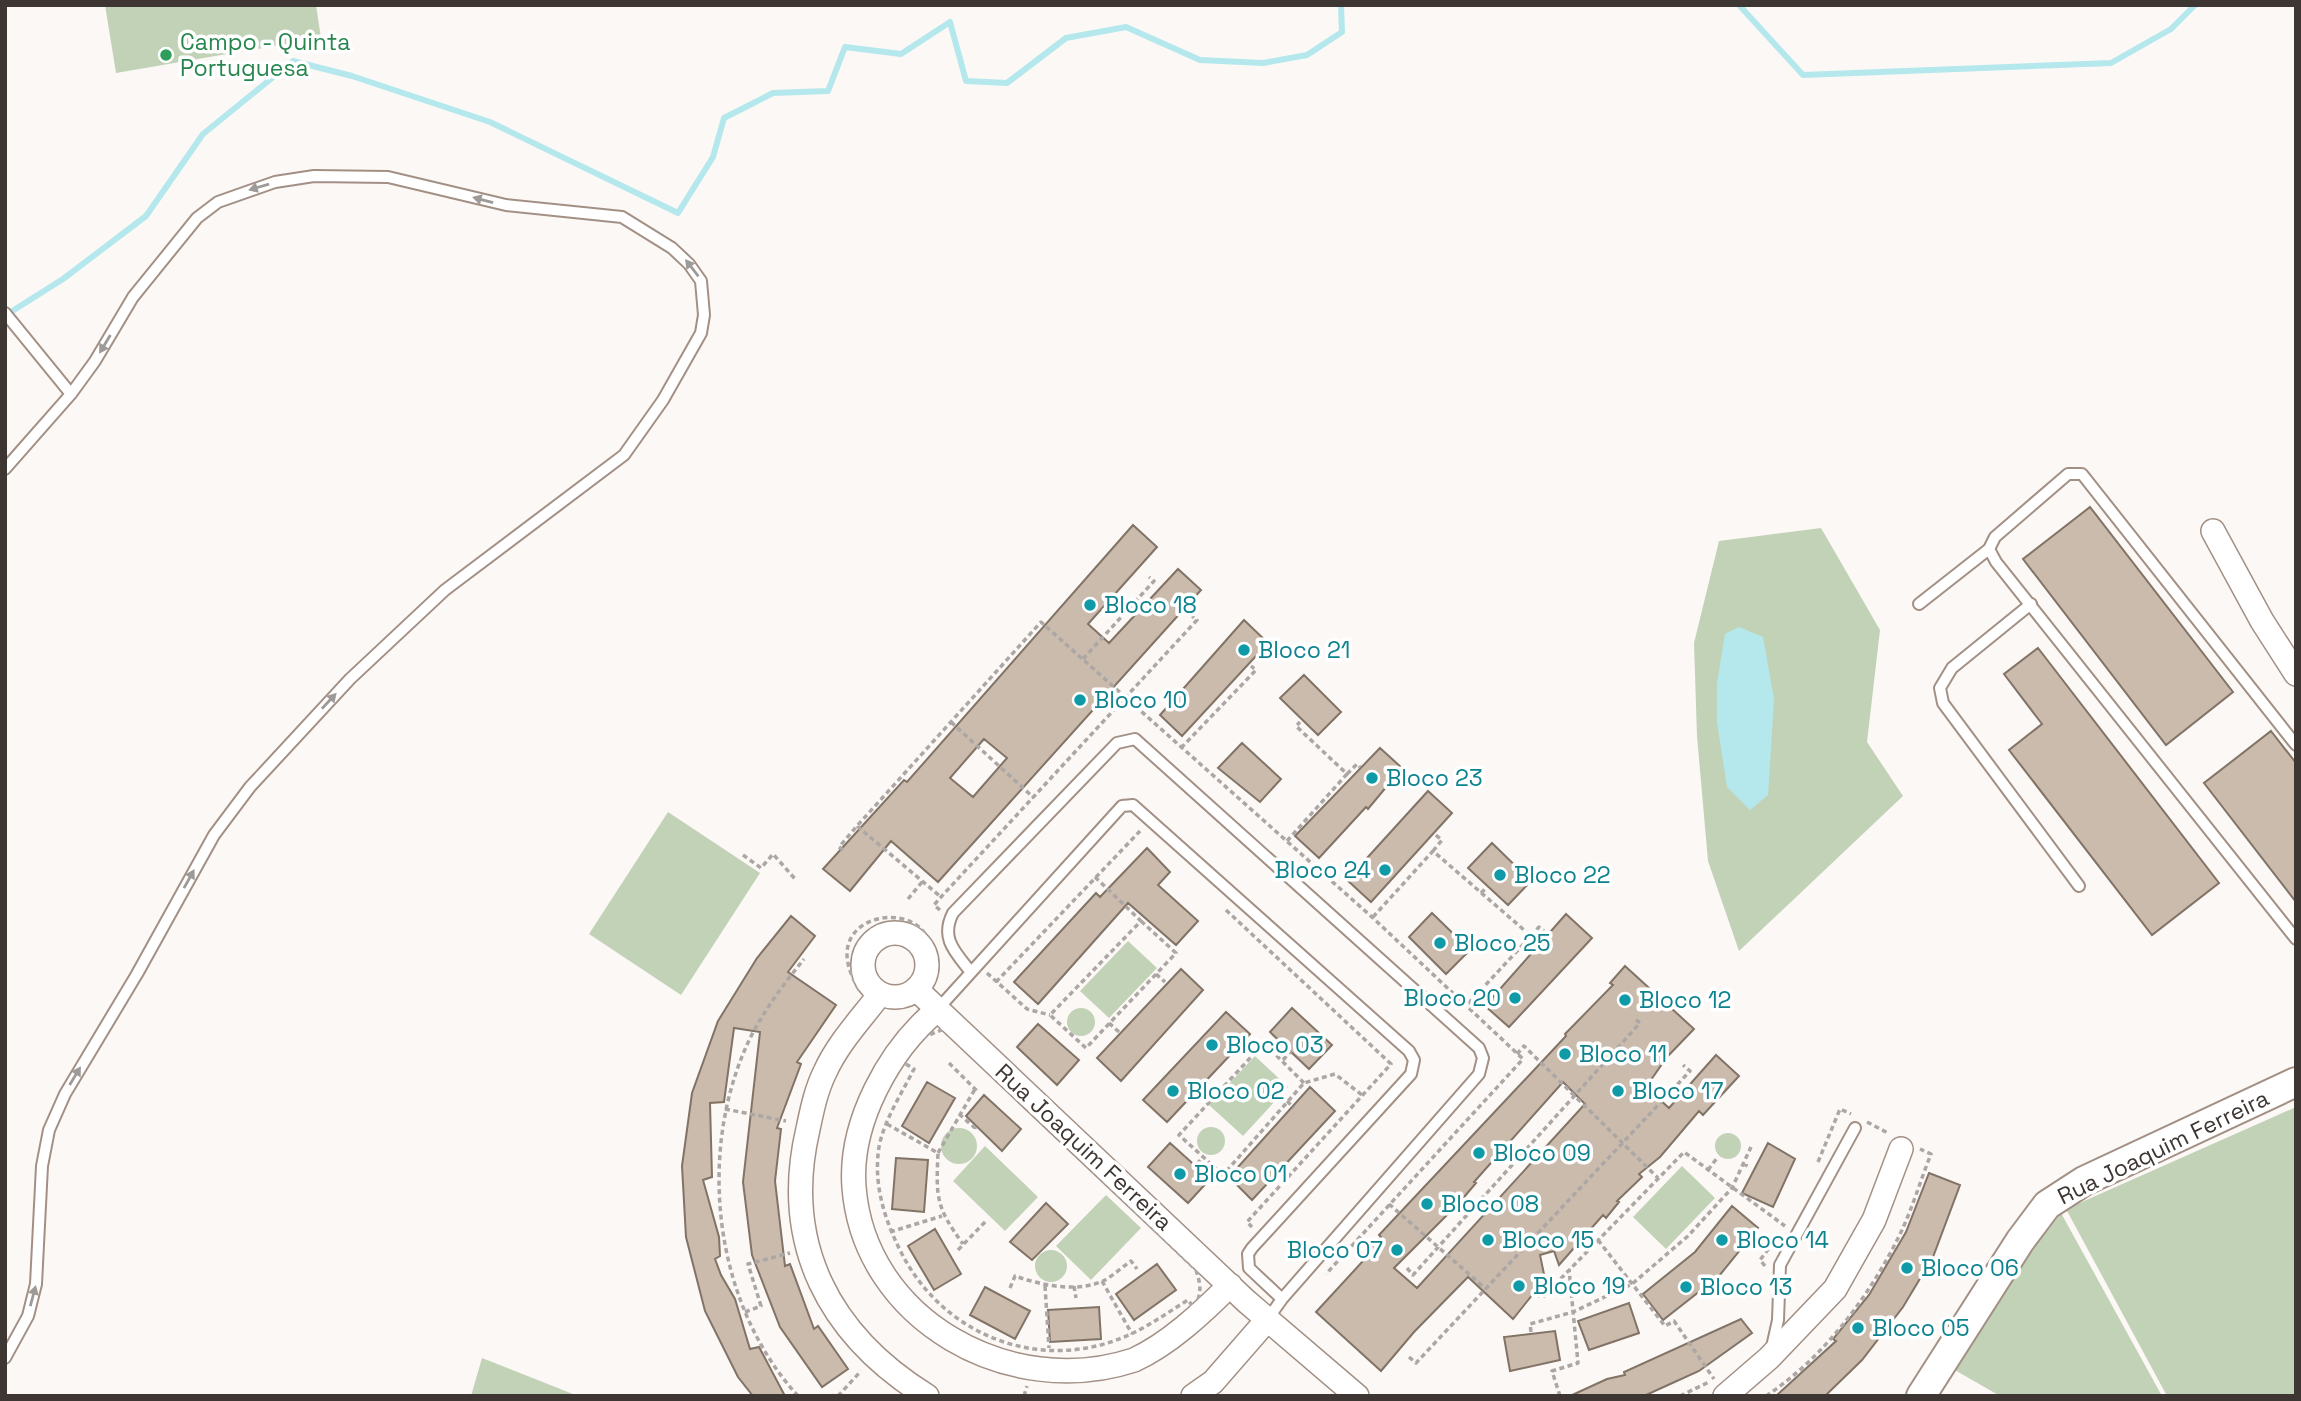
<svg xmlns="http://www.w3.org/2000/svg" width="2301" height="1401" font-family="'Space Grotesk',sans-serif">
<rect width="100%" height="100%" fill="#fcf8f6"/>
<path fill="#c2d2b7" d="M105 5H316L321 38 116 73Z
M1821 528 1880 630 1867 742 1903 796 1739 951 1708 861 1697 736 1694 643 1719 541Z
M668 812 760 873 681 995 589 934Z
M1128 941 1157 968 1109 1018 1080 991Z
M1067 1022a14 14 0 1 1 28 0a14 14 0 1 1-28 0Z
M1255 1056 1288 1087 1243 1136 1209 1105Z
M2296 1107V1396H2167L2066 1209Z
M1197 1141a14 14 0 1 1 28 0a14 14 0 1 1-28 0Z
M941 1146a18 18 0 1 1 36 0a18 18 0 1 1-36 0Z
M1715 1146a13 13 0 1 1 26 0a13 13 0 1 1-26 0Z
M985 1146 1038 1197 1005 1231 953 1181Z
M1682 1166 1715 1198 1666 1249 1633 1217Z
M1106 1195 1141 1228 1091 1280 1056 1246Z
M2061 1213 2162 1396H2000L1953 1369 2012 1275Z
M1035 1266a16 16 0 1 1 32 0a16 16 0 1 1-32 0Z
M482 1358 578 1396H471Z"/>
<path fill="#b4e8ed" d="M1739 627 1763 637 1774 699 1768 795 1750 810 1727 787 1717 722V683L1725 634Z"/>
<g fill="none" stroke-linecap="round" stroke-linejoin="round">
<path stroke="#b4e8ed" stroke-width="6" d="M1739 5 1803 75 2111 63 2171 29 2195 5
M6 315 63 279 146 216 203 134 293 61 352 76 490 122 678 213 713 157 724 118 773 93 828 91 845 47 901 54 950 22 966 81 1007 83 1066 38 1126 27 1200 60 1263 63 1307 55 1342 32 1341 5"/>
</g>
<path fill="#cbbbad" stroke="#817365" stroke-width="2" fill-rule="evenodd" d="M2090 507 2233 692 2166 745 2023 559Z
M1133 525 1157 547 1088 624 1109 643 1178 569 1201 590 938 882 891 841 850 891 823 869 904 780 907 782ZM984 739 1007 758 973 797 950 778Z
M1244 620 1268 643 1182 736 1160 715Z
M2038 648 2219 883 2152 935 2009 750 2042 724 2004 674Z
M1304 675 1341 712 1318 735 1280 698Z
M2271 731 2296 763V902L2204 783Z
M1242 743 1281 779 1260 802 1218 768Z
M1380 748 1402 768 1368 809 1366 807 1319 858 1295 836Z
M1428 791 1452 813 1371 902 1347 880Z
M1492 843 1531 881 1508 905 1468 868Z
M1147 848 1170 872 1158 885 1198 921 1176 945 1128 903 1038 1004 1014 982 1096 893 1100 897Z
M1432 913 1470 950 1446 974 1409 937Z
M1566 914 1592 938 1509 1027 1485 1006Z
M791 916 815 936 788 972 836 1005 797 1062 801 1064 777 1128 781 1129 775 1181 785 1266 790 1264 814 1329 818 1326 848 1369 822 1387 780 1327 752 1255 743 1182 760 1032 734 1028 724 1102 710 1103 712 1177 703 1180 719 1237 720 1256 715 1259 721 1275 735 1299 750 1349 759 1347 785 1396H753L738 1377 705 1311 686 1237 682 1166 692 1093 718 1021 757 958Z
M1625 966 1694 1029 1667 1057 1646 1087 1669 1108 1716 1055 1739 1076 1703 1115 1699 1111 1660 1157 1639 1174 1642 1177 1617 1201 1619 1202 1606 1218 1603 1215 1559 1265 1554 1251 1540 1255 1545 1279 1513 1319 1468 1277 1414 1332 1381 1371 1316 1312 1363 1261 1360 1259 1381 1237 1379 1235 1566 1036 1565 1034 1613 985 1610 983ZM1563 1082 1585 1104 1417 1288 1394 1268 1459 1203 1476 1183 1474 1182Z
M1181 969 1203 990 1121 1081 1097 1058Z
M1292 1008 1332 1045 1309 1069 1270 1032Z
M1226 1012 1250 1034 1167 1122 1143 1100Z
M1038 1024 1079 1060 1057 1085 1017 1047Z
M927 1082 955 1098 929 1143 902 1126Z
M1310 1087 1335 1111 1252 1200 1229 1177Z
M984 1095 1021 1129 1002 1151 966 1116Z
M1170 1143 1210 1179 1188 1203 1148 1167Z
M1768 1143 1795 1159 1773 1207 1742 1193Z
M896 1158 928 1160 924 1212 892 1209Z
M1929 1173 1960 1185 1933 1257 1903 1307 1862 1360 1825 1396H1776L1836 1341 1833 1339 1869 1295 1906 1232Z
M1046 1203 1068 1224 1032 1260 1010 1242Z
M1732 1206 1758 1228 1719 1276 1663 1320 1643 1294 1695 1252Z
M935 1229 961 1274 934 1290 908 1246Z
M1157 1264 1176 1290 1134 1320 1116 1294Z
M985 1287 1030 1311 1015 1339 970 1315Z
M1629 1303 1639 1333 1589 1350 1578 1321Z
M1099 1307 1101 1339 1050 1342 1048 1310Z
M1741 1319 1752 1333 1699 1371 1668 1385 1644 1396H1570L1607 1379 1625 1375 1624 1372Z
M1555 1331 1560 1360 1510 1371 1504 1337Z"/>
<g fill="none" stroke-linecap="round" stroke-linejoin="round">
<g stroke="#a39085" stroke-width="14">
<path id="service" d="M5 313 71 394
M5 469 71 394 95 361 133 297 197 218 218 202 275 182 314 176 388 177 506 205 622 217 672 248 689 264 701 281 704 315 701 333 663 400 624 455 445 590 350 679 250 787 214 835 137 974 65 1094 49 1130 42 1166 36 1284 28 1316 5 1358
M1919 604 1989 549
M2031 604 1952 668 1940 688 1943 703 2079 886
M2296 745 2082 474H2068L1995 537 1989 549 1996 562 2296 939
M970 971C955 952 940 938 953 913L1117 743 1135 739 1479 1048 1483 1058 1479 1074 1282 1299 1267 1320
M937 1010 1122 806 1133 805 1409 1051 1414 1060 1411 1074 1252 1248 1248 1254 1249 1268 1282 1299
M1772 1347 1778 1320 1780 1265 1855 1128"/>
</g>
<g stroke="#a39085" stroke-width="26">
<path id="minor" d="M2213 531 2262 621 2296 674
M863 965a32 32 0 1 1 64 0a32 32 0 1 1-64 0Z
M916 989 1246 1301 1357 1396
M880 994C861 1019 838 1043 825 1072 816 1090 812 1110 808 1129 781 1244 829 1335 927 1396
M937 1010C889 1050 849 1123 854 1187 864 1320 1010 1401 1134 1360 1169 1344 1203 1312 1230 1285
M1193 1396 1213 1382 1267 1320
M1725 1396 1769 1358 1835 1289 1874 1220 1901 1149"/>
</g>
<g stroke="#a39085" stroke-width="32">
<path id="tertiary" d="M1921 1396 2020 1241 2047 1205 2084 1181 2296 1082"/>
</g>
<path stroke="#aca7a4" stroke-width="3.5" stroke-dasharray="5 3.5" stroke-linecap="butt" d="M1083 659 1154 581 1149 577
M951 722 1034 798
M1181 748 1256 670 1251 666
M1347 774 1357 764 1360 767
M857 826 941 897
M1287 841 1347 774 1296 726 1300 722
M843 850 839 847 857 826 1041 622 1373 918 1523 1059 1326 1274
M1433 851 1442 840 1433 833
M743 855 761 868 773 854 796 880
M1095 877 1141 921
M1481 893 1487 887
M908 899 922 882
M940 910 934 905 941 897 1197 620 1192 616
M1226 910 1391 1064 1247 1222 1252 1227
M1373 917 1433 851 1531 936 1466 1006
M1141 921 1176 953 1086 1048 1050 1015Z
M1531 936 1539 927 1544 931
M987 973 1027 1009 1050 1015
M1156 974 1165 982
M996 982 1140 831
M859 990C853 979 847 967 847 954 847 915 907 905 926 935 934 948 933 963 933 978
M1109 1023 1119 1032
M944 1029 954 1036 1196 1270C1201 1285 1202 1294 1194 1308L1188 1300C1170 1311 1152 1324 1133 1333 1046 1375 946 1339 902 1254 885 1221 873 1185 879 1147 884 1120 902 1093 914 1069L901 1061 919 1039Z
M1517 1054 1524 1046 1658 1178
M1283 1060 1291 1051
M949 1063 979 1093
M1304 1083 1264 1043 1179 1135 1223 1175 1304 1083 1335 1074 1362 1095
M1287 1101 1294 1108
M725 1109 786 1121
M959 1114 975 1128 973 1131
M1867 1122 1888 1133
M887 1124 938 1153C936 1198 936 1207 963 1244
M938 1153 975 1089
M1818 1162 1840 1109 1851 1114
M1197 1164 1203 1157
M1743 1164 1750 1167
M1708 1170 1717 1158
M1389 1204 1486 1289
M890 1232 942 1216
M1598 1240 1665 1326 1674 1321 1714 1379
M958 1250 986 1221
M1765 1266 1760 1260 1776 1239
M1407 1268 1413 1275 1640 1023 1634 1018
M1102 1281 1132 1334
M1045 1286 1049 1348
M1074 1286 1076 1298
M1010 1288 1015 1276C1041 1285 1076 1293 1103 1281 1113 1276 1122 1267 1131 1261L1137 1269
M1536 1294 1542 1298 1684 1152 1785 1226
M745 1312 761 1306 748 1264 790 1253
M1531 1332 1530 1324 1573 1312 1632 1284 1688 1236 1732 1188 1751 1147
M1409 1357 1416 1363 1690 1071 1683 1065
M1665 1395 1666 1396
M798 1396C715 1305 697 1158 746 1047 760 1015 783 985 804 959
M829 1396 839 1395 861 1371
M1024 1396 1027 1386
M1560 1396 1552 1371 1578 1363 1569 1269
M1680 1396 1709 1382
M1766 1396C1825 1357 1872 1293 1902 1230 1913 1206 1921 1179 1931 1154L1920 1149"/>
<use href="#service" stroke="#fff" stroke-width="10"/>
<use href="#minor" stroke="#fff" stroke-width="23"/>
<use href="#tertiary" stroke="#fff" stroke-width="28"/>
</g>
<defs><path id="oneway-solid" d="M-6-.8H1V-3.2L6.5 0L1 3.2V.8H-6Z" transform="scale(1.75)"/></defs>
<g fill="#9e9a98">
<use href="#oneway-solid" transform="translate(259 187) rotate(164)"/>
<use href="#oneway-solid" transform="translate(483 200) rotate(-165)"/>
<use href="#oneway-solid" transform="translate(692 268) rotate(-128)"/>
<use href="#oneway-solid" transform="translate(105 344) rotate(121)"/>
<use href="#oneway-solid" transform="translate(329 701) rotate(-47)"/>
<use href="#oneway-solid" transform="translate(189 879) rotate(-61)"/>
<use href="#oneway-solid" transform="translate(75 1076) rotate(-59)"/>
<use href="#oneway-solid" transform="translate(33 1296) rotate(-75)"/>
</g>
<circle fill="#2e9e5b" stroke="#fff" stroke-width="2.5" cx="166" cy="55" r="7"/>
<g fill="#0f9aa8" stroke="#fff" stroke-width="2.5">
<circle cx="1090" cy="605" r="7"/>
<circle cx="1244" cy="650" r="7"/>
<circle cx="1080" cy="700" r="7"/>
<circle cx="1372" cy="778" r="7"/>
<circle cx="1385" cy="870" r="7"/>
<circle cx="1500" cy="875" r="7"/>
<circle cx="1440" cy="943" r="7"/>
<circle cx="1515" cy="998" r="7"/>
<circle cx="1625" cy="1000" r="7"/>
<circle cx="1212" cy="1045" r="7"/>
<circle cx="1565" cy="1054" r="7"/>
<circle cx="1173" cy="1091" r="7"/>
<circle cx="1618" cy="1091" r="7"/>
<circle cx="1479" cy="1153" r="7"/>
<circle cx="1180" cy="1174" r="7"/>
<circle cx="1427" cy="1204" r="7"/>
<circle cx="1488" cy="1240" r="7"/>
<circle cx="1722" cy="1240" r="7"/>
<circle cx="1397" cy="1250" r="7"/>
<circle cx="1907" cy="1268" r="7"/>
<circle cx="1519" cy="1286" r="7"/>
<circle cx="1686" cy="1287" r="7"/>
<circle cx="1858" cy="1328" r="7"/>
</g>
<g text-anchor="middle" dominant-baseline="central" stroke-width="7" stroke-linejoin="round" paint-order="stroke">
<g font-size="23" fill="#27864d" stroke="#fff" text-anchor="start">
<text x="180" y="42">Campo - Quinta<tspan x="180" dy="26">Portuguesa</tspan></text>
</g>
<g font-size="23" fill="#0d838f" stroke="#fff" text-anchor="start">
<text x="1104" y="605">Bloco 18</text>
<text x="1258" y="650">Bloco 21</text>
<text x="1094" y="700">Bloco 10</text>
<text x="1386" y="778">Bloco 23</text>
<text x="1371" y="870" text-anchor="end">Bloco 24</text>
<text x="1514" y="875">Bloco 22</text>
<text x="1454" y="943">Bloco 25</text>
<text x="1501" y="998" text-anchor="end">Bloco 20</text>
<text x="1639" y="1000">Bloco 12</text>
<text x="1226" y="1045">Bloco 03</text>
<text x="1579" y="1054">Bloco 11</text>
<text x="1187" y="1091">Bloco 02</text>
<text x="1632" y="1091">Bloco 17</text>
<text x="1493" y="1153">Bloco 09</text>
<text x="1194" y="1174">Bloco 01</text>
<text x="1441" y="1204">Bloco 08</text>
<text x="1502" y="1240">Bloco 15</text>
<text x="1736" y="1240">Bloco 14</text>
<text x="1383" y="1250" text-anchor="end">Bloco 07</text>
<text x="1921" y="1268">Bloco 06</text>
<text x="1533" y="1286">Bloco 19</text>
<text x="1700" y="1287">Bloco 13</text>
<text x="1872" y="1328">Bloco 05</text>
</g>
<g font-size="23" fill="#3e3632" stroke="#fff">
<text transform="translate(1084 1147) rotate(43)">Rua Joaquim Ferreira</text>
<text transform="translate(2163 1147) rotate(-26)">Rua Joaquim Ferreira</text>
</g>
</g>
<rect width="2301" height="1401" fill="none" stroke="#3e3632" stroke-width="14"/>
</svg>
